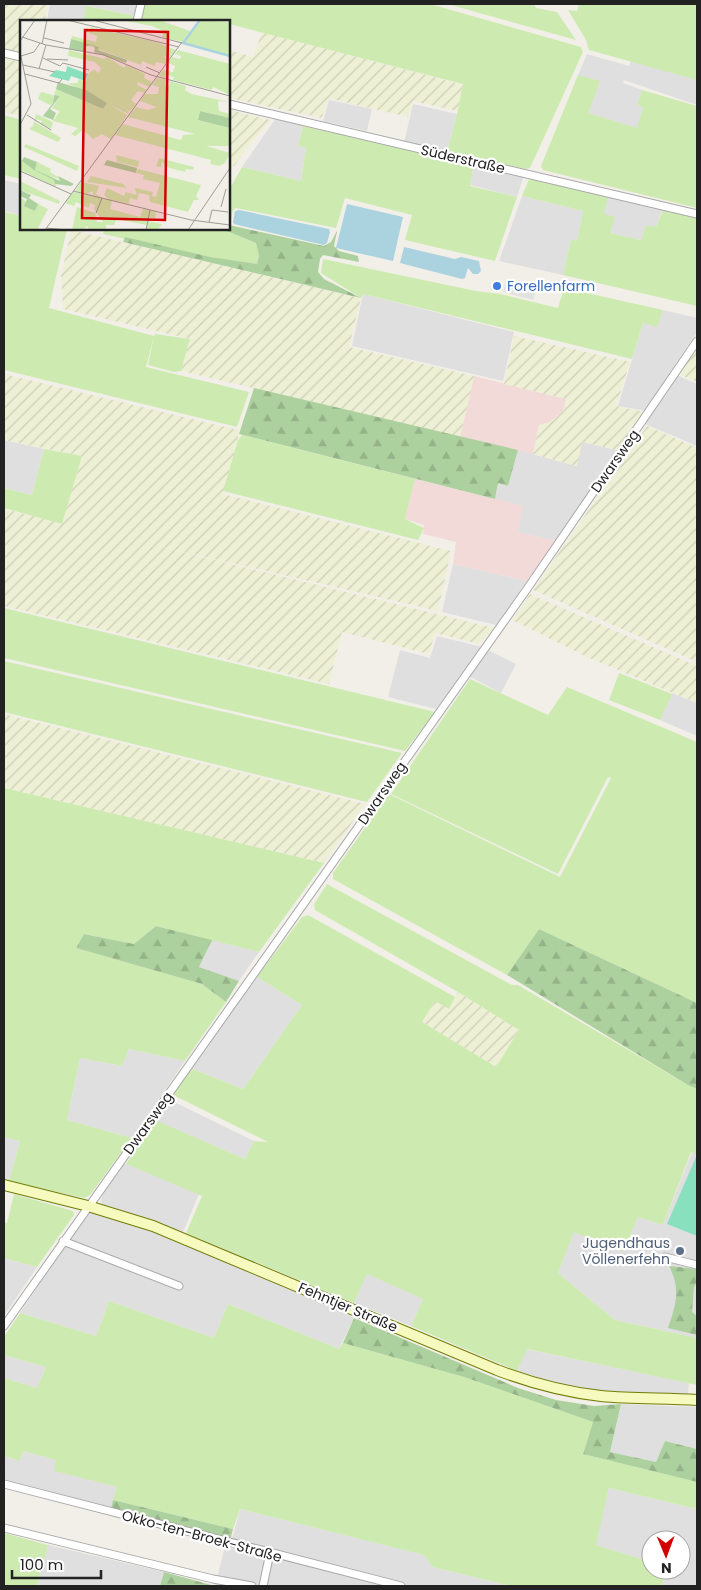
<svg xmlns="http://www.w3.org/2000/svg" width="701" height="1590" font-family="Poppins,sans-serif">
<defs>
<pattern id="farmland-furrows" width="10" height="10" patternUnits="userSpaceOnUse" patternTransform="scale(1.25)"><rect width="10" height="10" fill="#eef0d5"/><path d="M-1 1l2-2M0 10L10 0M9 11l2-2" fill="none" stroke="#ccceb7"/></pattern>
<pattern id="forest-firs" width="22" height="20" patternUnits="userSpaceOnUse" patternTransform="scale(1.25)"><rect width="22" height="20" fill="#add19e"/><path d="M5 1l3.5 6h-7zM16 11l3.5 6h-7z" fill="#95b388"/></pattern>
</defs>
<rect width="100%" height="100%" fill="#f2efe9"/>
<path fill="#e0dfdf" d="M50 4H138L136 16 87 6 83 21H47Z
M587 54 629 66 631 60 697 80V105L624 80 623 83 642 90 637 105 643 107 637 129 587 113 578 75Z
M329 100 372 109 367 131 323 121Z
M413 104 457 114 447 152 404 143Z
M276 118 303 125 298 146 306 148 301 181 242 167Z
M474 163 524 175 517 197 470 185Z
M4 180 21 184V215L4 211Z
M608 194 663 208 656 227 641 240 610 233 603 214Z
M522 196 583 211 577 241 571 239 563 275 499 261Z
M363 294 514 332 503 381 352 346Z
M663 310 697 318V332L670 372 697 384V446L645 424 653 412 618 406 643 323 657 326Z
M4 440 44 449 32 495 4 488Z
M582 442 617 450 556 541 517 532 495 499 498 483 508 486 518 450 576 466Z
M453 564 527 581 496 625 442 612Z
M437 636 482 647 516 664 501 693 463 673 436 709 388 697 400 650 430 658Z
M672 693 697 703V736L660 720Z
M212 940 259 952 239 981 199 967Z
M257 977 302 1005 243 1089 190 1068Z
M129 1049 185 1061 132 1138 67 1120 80 1058 122 1066Z
M168 1099 254 1141 245 1159 154 1120Z
M4 1137 20 1141 9 1181 4 1180Z
M692 1152 697 1155V1338L615 1320 558 1273 574 1231 623 1252 638 1217 663 1225Z
M124 1163 199 1194 183 1232 104 1205 101 1203 102 1195Z
M91 1211H95L172 1238 317 1300 354 1318 339 1349 228 1304 214 1338 109 1301 96 1336 20 1313 86 1214Z
M4 1258 37 1267 4 1316Z
M367 1273 423 1299 411 1326 354 1303Z
M526 1349 689 1383 688 1394H624L590 1391 556 1385 516 1373Z
M4 1355 46 1367 37 1388 4 1378Z
M621 1404 697 1407V1449L665 1441 656 1462 610 1452Z
M23 1451 57 1460 55 1471 117 1487 111 1509 4 1481V1456L20 1461Z
M609 1488 697 1509V1586H662L666 1570H681V1540H651V1562L595 1545Z
M240 1509 425 1555 433 1567 511 1586H215L225 1546 230 1547Z
M48 1545 164 1572 160 1586H37Z"/>
<path fill="#f2dad9" d="M474 376 567 399 563 411 550 422 539 426 533 454 460 437Z
M415 479 523 506 518 532 556 541 527 581 453 564 456 542 423 534 424 525 405 519Z"/>
<path fill="url(#farmland-furrows)" d="M4 4H48L45 21H21V52L4 49Z
M262 32 464 85 457 111 413 101 408 117 328 98 322 118 229 98V50L253 57Z
M4 58 21 62V116L4 112Z
M229 110 270 120 234 166 229 165Z
M71 230 361 298 349 347 474 376 460 437 181 371 190 339 63 309 61 276Z
M514 336 630 362 616 406 645 412 617 450 582 442 577 466 533 454 539 425 550 422 563 411 566 399 504 384Z
M697 348V382L679 374Z
M4 374 238 430V440L223 494 451 551 438 611 149 544 494 628 479 644 435 633 429 654 342 632 329 684 4 606V509L62 523 82 456 4 440Z
M647 426 697 448V662L533 590Z
M530 594 697 666V703L587 657 512 620Z
M4 714 365 804 324 863 4 788Z
M458 992 519 1030 496 1067 421 1022 435 1001 449 1009Z"/>
<path fill="#cdebb0" d="M144 4H430L581 47 583 52 530 168 526 169 447 152 457 114 463 84 229 24V21H141Z
M447 4H534L536 8 557 12 576 40Z
M579 4H697V80L589 50 586 40 568 10 577 11Z
M86 6 136 16 135 21H83Z
M578 75 600 81 588 113 637 128 643 107 637 105 642 90 697 106V208L543 170 541 166Z
M4 115 21 120V179L4 175Z
M303 126 474 164 470 186 517 197 495 261 405 240 412 215 345 198 336 228 236 208 233 210 230 225H229V190L242 167 301 181 306 148 298 146Z
M530 177 608 197 604 214 615 217 610 233 641 240 646 225 656 227 663 210 697 218V306L563 275 571 239 577 241 583 211 522 196Z
M4 212 21 215V229H67L49 308 154 336 155 334 190 339 181 371 174 372 148 365 154 336 146 367 249 392 237 427 4 370Z
M104 229H222L256 243 259 256 257 264 208 257 103 234Z
M323 259 476 291 500 294 558 308 564 288 663 310 657 327 643 323 632 359 363 294 361 298 321 273Z
M242 435 415 479 405 519 424 528 418 540 223 491 238 440Z
M44 449 82 456 62 524 4 508V488L32 495Z
M4 608 435 712 405 751 4 658Z
M4 661 402 753 367 802 4 712Z
M619 673 672 694 660 720 609 700Z
M470 679 548 715 567 687 697 742V1003L539 929 507 975 333 879V873L389 794 560 877 611 778 608 777 558 874 391 794Z
M4 788 324 863 259 952 156 926 134 944 84 934 76 948 202 984 226 1002 185 1061 129 1049 122 1066 80 1058 67 1120 132 1138 90 1195 84 1198 9 1181 20 1141 4 1137Z
M327 884 512 985H518L688 1085 697 1089V1155L691 1152 663 1225 638 1217 623 1252 574 1232 558 1273 615 1320 697 1338V1385L527 1349 517 1371 411 1326 423 1299 367 1274 354 1303 186 1233 202 1196 126 1164 155 1120 245 1159 254 1141 268 1142 173 1095 190 1068 243 1089 302 1005 257 977 302 917 308 915 455 997 449 1009 435 1001 422 1022 496 1067 519 1030 458 992 315 910 314 904Z
M14 1194 73 1211 74 1215 37 1267 4 1258V1222L7 1223Z
M109 1301 214 1338 228 1304 339 1349 343 1343 464 1377 593 1422 583 1454 697 1482V1509L609 1488 596 1545 651 1562V1570H666L662 1586H511L433 1567 424 1555 240 1509 233 1529 113 1500 117 1487 54 1471 56 1460 23 1451 20 1461 4 1456V1378L37 1388 46 1367 4 1355V1337L20 1313 96 1336Z
M4 1533 48 1545 37 1586H4Z"/>
<path fill="url(#forest-firs)" d="M229 225 324 246 331 242 337 231 334 246 339 251 358 256 359 262 323 255 320 259 318 272 324 279 361 298 123 242 125 237 210 257 257 264 259 256 256 243 222 229H229Z
M254 388 518 450 508 486 498 483 495 499 239 434Z
M156 926 212 940 199 967 239 981 226 1002 202 984 76 948 84 934 134 944Z
M539 929 697 1003V1089L688 1085 507 975Z
M669 1266 697 1269V1281L694 1287 692 1312 697 1316V1335L668 1328C676 1305 681 1289 669 1266Z
M354 1318 518 1388 556 1400 594 1406 621 1404 610 1452 656 1462 665 1441 697 1449V1482L583 1454 593 1422 464 1377 343 1343Z
M113 1500 233 1529 230 1541 111 1509Z
M164 1572 215 1586H160Z"/>
<path fill="#88e0be" d="M696 1157H697V1236L667 1224Z"/>
<path fill="#e2e2e2" d="M506 281 537 287 533 300 503 292Z"/>
<path fill="#aad3df" d="M347 204 403 217 393 261 336 248Z
M239 210 329 229 330 232 327 243 324 245 234 224 233 222 235 211Z
M404 247 455 259 461 257 479 261 481 271 478 274H473L468 268 465 278 462 279 400 263Z"/>
<g fill="none" stroke-linecap="round" stroke-linejoin="round">
<g stroke="#a9a9a9" stroke-width="9">
<path id="street" d="M137 21 141 4
M4 53 21 57
M229 104 697 214
M63 1241 179 1286
M665 1257 697 1265
M4 1326 527 589 697 341
M4 1484 401 1586
M4 1528 213 1579 252 1586
M263 1586 270 1553"/>
</g>
<g stroke="#707d05" stroke-width="12">
<path id="secondary" d="M4 1185 88 1206 153 1226 497 1370C531 1383 565 1392 601 1396 633 1399 665 1398 697 1400"/>
</g>
<use href="#street" stroke="#fff" stroke-width="7"/>
<use href="#secondary" stroke="#f7fabf" stroke-width="10"/>
</g>
<circle fill="#3f7fe0" stroke="#fff" stroke-width="2" cx="497" cy="286" r="5"/>
<circle fill="#5c6f8a" stroke="#fff" stroke-width="2" cx="680" cy="1251" r="5"/>
<g text-anchor="middle" dominant-baseline="central" stroke-width="4.5" stroke-linejoin="round" paint-order="stroke">
<g font-size="14" fill="#222" stroke="#fff">
<text transform="translate(463 159) rotate(13)">Süderstraße</text>
<text transform="translate(615 461) rotate(-55)">Dwarsweg</text>
<text transform="translate(382 793) rotate(-55)">Dwarsweg</text>
<text transform="translate(148 1123) rotate(-54)">Dwarsweg</text>
<text transform="translate(348 1307) rotate(23)">Fehntjer Straße</text>
<text transform="translate(202 1536) rotate(15)">Okko-ten-Broek-Straße</text>
</g>
<g font-size="14" fill="#366cbe" stroke="#fff" text-anchor="start">
<text x="507" y="286">Forellenfarm</text>
</g>
<g font-size="14" fill="#4e5e75" stroke="#fff" text-anchor="end">
<text x="670" y="1243">Jugendhaus<tspan x="670" dy="16">Völlenerfehn</tspan></text>
</g>
</g>
<g transform="translate(20 20)">
<rect width="210" height="210" fill="#f2efe9"/>
<path d="M100 0H139L170 11 162 22 142 17 144 11 132 6ZM180 0 210 2V36L164 23ZM71 7 135 22 156 30 150 38 143 36 149 40 145 44 136 42 135 46 122 41 121 45 51 19 52 16 76 22 77 16 69 13ZM49 30 85 39 86 36 104 48 106 45 125 54 124 58 132 62 129 67 118 62 117 65 127 70 125 73 118 71 111 80 116 84 110 91 97 83 109 91 108 94 48 63H57L59 59 65 62 69 53 74 50 79 53 81 48 75 42 48 36ZM158 30 210 44V75L193 67 192 70 153 60 154 57 147 55 146 58 139 56 143 50 153 52 155 46 148 43 152 37 160 39 161 36 155 34ZM137 58 146 60 145 65 149 66 150 61 166 66 165 70 171 74 210 82 198 81 199 91 210 94V98L180 91 178 100 210 108V126H186L210 133 205 143 199 146 190 144 191 140 95 115 103 104 161 120 163 115 175 114 108 97 116 87 128 90 137 87 120 81 125 74H138L139 67 132 65ZM36 69 83 89 87 83 107 95 91 119 82 114 73 119 63 110 55 116 51 114 58 108 33 101 40 91 32 88 40 76 34 75ZM21 72 33 75V83L30 85 18 79ZM16 94 33 102 31 109 20 104 22 101 17 99 15 102 41 118 38 122 9 109 13 106ZM6 124 59 146 57 151 4 127ZM96 135 119 141 118 147 97 142ZM139 138 174 147 173 150 166 149 165 152 146 147 142 141 141 147 136 146ZM0 139 15 150 17 142 31 149 30 152 41 159 28 156 35 160 36 167 0 150ZM118 149 181 165 176 176 179 180H174L168 192 130 182 129 175 119 173 117 180 110 178 109 184 92 180 90 189 120 197 123 189 136 192 135 199 128 197V201L142 204 138 210H126L127 205 96 199 94 205H86V210H69L67 206 63 210H52L57 187 75 193 77 202H83L74 189 75 185 70 183 69 188 56 182 54 186 45 183 53 172 89 179 84 175 87 168 104 176 106 172 117 175 115 168 133 172 132 176 136 177 140 163 123 159 124 155 116 153ZM71 156 103 164 107 168 67 162ZM0 161 40 181 39 184 0 170ZM61 162 79 166 76 174 83 178 73 175V171L67 174 55 171ZM0 176 15 191 18 184 28 189 18 208 20 210H0Z" fill="#cdebb0"/>
<path d="M51 19 79 27 78 30 107 40 106 43 74 32 75 27 71 25 65 27 64 32 49 29ZM38 62 66 70 87 83 83 89 36 69ZM34 75 40 76 30 89 36 93 33 100 23 96 33 83ZM180 91 210 98V108L178 100ZM4 137 17 142 15 150 40 161 38 156 54 164 51 166 35 164 34 160 14 150 2 141ZM87 140 117 148 116 153 84 145ZM0 170 11 175 9 178 18 184 15 191 4 186 7 179 0 176Z" fill="#add19e"/>
<path d="M47 46 68 54 65 61 51 56 49 61 29 56 36 50 46 52Z" fill="#88e0be"/>
<path fill="none" stroke="#aad3df" stroke-width="2.5" d="M180 0 163 23 210 36"/>
<path fill="none" stroke="#9f9d99" stroke-width="1" d="M47 0 159 27M73 0 162 23M2 17 26 25 84 35 131 55 210 76M24 18 44 23M0 21 15 0M22 24 27 0M0 32 11 84 0 105M1 36 14 32 20 23M23 38 40 46 43 43 69 50M27 39 48 40M3 45 35 52M126 47 140 53M19 49 26 25M5 54 39 63 42 59M7 95 31 110M0 151 51 174M53 171 171 200 210 205M201 187 206 169M76 193 82 178M189 202 192 190 208 192M26 208 47 210M25 210 162 22M126 210 130 190M168 210 210 148"/>
<path fill="#d40000" fill-opacity="0.15" stroke="#d40000" stroke-width="2.5" d="M65 10 148 12 145 200 62 198Z"/>
<rect width="210" height="210" fill="none" stroke="#222" stroke-width="2.5"/>
</g>
<rect width="701" height="1590" fill="none" stroke="#222222" stroke-width="10"/>
<g transform="translate(666 1555) rotate(179)"><circle r="24" fill="#ffffff" stroke="#a7a7a7"/>
<path d="M0-4L9 19L0 12L-9 19Z" fill="#d40000"/>
<text y="-8" font-size="14" font-weight="bold" text-anchor="middle" fill="#222222">N</text>
</g>
<path d="M12 1570v8h89v-8" fill="none" stroke="#222222" stroke-width="2.5"/>
<text x="20" y="1570" font-size="15" fill="#222222" stroke="#ffffff" stroke-width="4" paint-order="stroke">100 m</text>
</svg>
